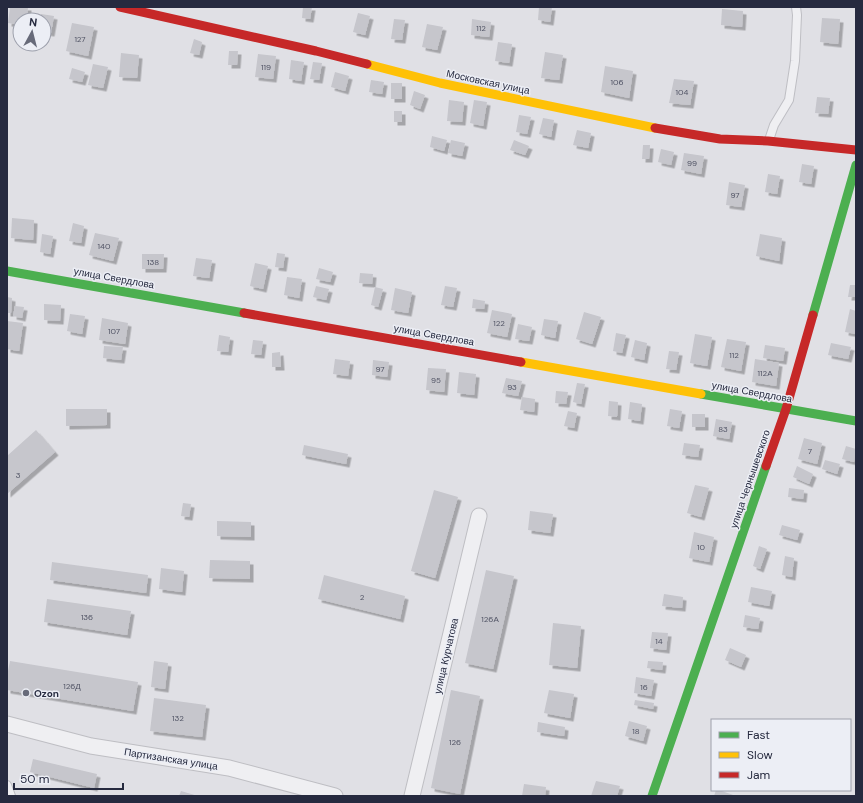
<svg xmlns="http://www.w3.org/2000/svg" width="863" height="803" font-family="'DM Sans',sans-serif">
<defs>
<filter id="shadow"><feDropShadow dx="3.5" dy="3.5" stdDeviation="0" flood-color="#0004"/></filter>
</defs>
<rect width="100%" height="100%" fill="#e0e0e5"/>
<path fill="#c6c6cc" filter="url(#shadow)" d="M10 7H28L27 20H20V25L8 23Z
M303 7H312L310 19 302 18Z
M539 7H552L550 22 538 20Z
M722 9 743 11 742 27 721 25Z
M358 13 370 16 365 35 353 32Z
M41 14 54 16 51 33 44 32V20H40Z
M822 18 840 19 838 44 820 42Z
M394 19 405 20 402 40 391 39Z
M472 19 491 22 489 37 471 35Z
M72 23 94 27 88 56 66 51Z
M427 24 443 27 437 50 422 47Z
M194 39 202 42 199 55 190 53Z
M498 42 512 44 509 63 495 61Z
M229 51H238L237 65H228Z
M545 52 563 55 559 80 541 78Z
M121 53 139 55 137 78 119 77Z
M258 54 276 56 273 79 255 77Z
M291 60 304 62 301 81 289 79Z
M313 62 322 63 319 80 310 79Z
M93 64 108 67 103 88 88 85Z
M605 66 633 71 629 98 601 92Z
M72 68 85 72 82 82 69 79Z
M335 72 349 76 345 91 331 87Z
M674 79 694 81 690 105 669 103Z
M371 80 384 82 382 94 369 92Z
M391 83H402V99H391Z
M414 91 425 95 420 109 410 105Z
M817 97 830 98 828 114 815 113Z
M449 100 464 102 462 122 447 121Z
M474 100 487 102 483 126 470 123Z
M394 111H402V122H394Z
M519 115 531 117 527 134 516 132Z
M543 118 554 120 551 137 539 134Z
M577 130 591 133 588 148 573 145Z
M432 136 447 140 444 151 430 147Z
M451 140 465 143 462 156 448 153Z
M514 140 529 146 525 155 510 150Z
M643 145H650L649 159H642Z
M661 149 674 152 671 165 658 162Z
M684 153 704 156 701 174 681 170Z
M802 164 814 166 811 184 799 182Z
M768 174 780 176 777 194 765 192Z
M729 182 745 185 741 207 726 205Z
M12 218 34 220 33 240 11 238Z
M73 223 84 226 81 243 69 241Z
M95 233 119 238 113 261 89 255Z
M42 234 53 236 50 254 40 252Z
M760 234 782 238 779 261 756 256Z
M277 253 285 254 283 268 275 267Z
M142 254H164L163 269H142Z
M196 258 212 260 209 278 193 276Z
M255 263 268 266 263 289 250 286Z
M319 268 333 272 330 282 316 279Z
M360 273 373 274 372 284 359 283Z
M287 277 302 279 299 298 284 295Z
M850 285H856V297H848Z
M316 286 329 289 326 300 313 297Z
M445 286 457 288 453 307 441 305Z
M375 287 383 289 378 307 371 305Z
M395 288 412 292 408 313 391 310Z
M7 297 12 298 11 313H7Z
M473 299 485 301 484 309 472 308Z
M44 304 61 305 60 321 44 320Z
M15 306 24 307 22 318 13 316Z
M850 309 856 311V334L845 332Z
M492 310 512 314 507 337 487 333Z
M584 312 601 317 592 344 576 339Z
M70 314 85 316 82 334 67 331Z
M102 318 128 323 125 344 99 340Z
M544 319 558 321 555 338 541 335Z
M7 321 23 323 19 351 7 349Z
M518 324 532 327 529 341 515 339Z
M616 333 626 335 622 353 613 351Z
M695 334 712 337 707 366 690 363Z
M219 335 230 337 228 352 217 351Z
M727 339 746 342 741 371 721 367Z
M253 340 263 341 261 355 251 354Z
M635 340 647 343 644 360 631 357Z
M831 343 851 347 848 359 828 355Z
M765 345 785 348 783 361 763 358Z
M104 346 123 347 121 360 103 358Z
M669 351 679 352 676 370 666 369Z
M280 352 281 367H272V353Z
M335 359 350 361 348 376 333 374Z
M755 359 779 363 776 386 752 382Z
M373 360 389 362 387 377 372 375Z
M428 368 446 369 444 392 426 390Z
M459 372 476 374 474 395 457 393Z
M506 378 522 381 518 396 502 393Z
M577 383 585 384 581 404 573 402Z
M556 391 568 392 566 404 555 403Z
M522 397 535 399 534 412 520 410Z
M609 401 618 402 617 417 608 416Z
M630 402 642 404 640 421 628 419Z
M66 409H107V425L66 426Z
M670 409 682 411 679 428 667 426Z
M568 411 577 413 574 428 564 426Z
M692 414H705V427H692Z
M716 419 732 422 729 439 713 436Z
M36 430 55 452 7 494V456Z
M804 438 822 443 817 464 798 459Z
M684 443 700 445 698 457 682 455Z
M304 445 348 454 346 464 302 455Z
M846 446 856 449 854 462 842 459Z
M825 460 840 464 837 474 822 469Z
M797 466 813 474 809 484 793 477Z
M695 485 709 488 701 517 687 513Z
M789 488 804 490 803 499 788 497Z
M434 490 458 497 435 578 411 571Z
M183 503 191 504 189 517 181 516Z
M530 511 553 514 550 533 528 530Z
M217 521 251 522V537L217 536Z
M782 525 800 530 797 540 779 535Z
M694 532 714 537 709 562 689 558Z
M759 546 767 549 760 569 753 566Z
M785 556 794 558 792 577 782 575Z
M210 560 250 561V579L209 578Z
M52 562 148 575 146 593 50 580Z
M161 568 184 571 182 592 159 589Z
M486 570 514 576 493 669 465 663Z
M324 575 405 596 400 619 318 599Z
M751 587 772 591 769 606 748 602Z
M664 594 683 597 682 608 662 606Z
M47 599 131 611 127 635 44 622Z
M745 615 760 618 758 629 743 627Z
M553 623 581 626 577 668 549 665Z
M652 632 668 633 666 650 650 648Z
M730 648 746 655 741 667 725 660Z
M10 661 138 682 133 711 7 690V676Z
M154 661 168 663 165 689 151 687Z
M648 661 663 662 662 670 647 668Z
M636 677 654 680 651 696 634 693Z
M451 690 480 696 460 794 431 788Z
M549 690 574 694 570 718 544 713Z
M154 698 206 705 202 737 150 731Z
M635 700 654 703 653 709 634 705Z
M629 721 647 726 643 741 625 736Z
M538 722 565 727 564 736 537 732Z
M33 759 97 774 94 788 30 772Z
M596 781 620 786 617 796H591Z
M524 784 546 787 545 796H522Z
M716 790H719L736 796H714Z
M181 791 198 796H179Z"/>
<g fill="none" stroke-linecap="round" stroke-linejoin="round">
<g stroke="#bebec3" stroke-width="10">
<path id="lane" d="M769 140 774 125 789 100 795 61 797 15 796 7
M7 785 11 796"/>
</g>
<g stroke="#bebec3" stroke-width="17">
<path id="street" d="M7 724 91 746 229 768 335 796
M412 796 479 516"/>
</g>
<use href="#lane" stroke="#efeff2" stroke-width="8"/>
<use href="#street" stroke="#efeff2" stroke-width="15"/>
<path stroke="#4caf50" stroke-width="9" d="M7 271 244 313
M813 315 856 165
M701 394 856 421
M652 796 766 466"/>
<path stroke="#ffc107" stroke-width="9" d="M367 64 440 83 655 128
M521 362 701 394"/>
<path stroke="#c62828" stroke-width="9" d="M120 7 316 51 367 64
M655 128 720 139 768 141 856 150
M244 313 521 362
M766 466 786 409 813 315"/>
</g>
<circle fill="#676a79" stroke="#eceef5" stroke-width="1.5" cx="26" cy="693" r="4"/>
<g text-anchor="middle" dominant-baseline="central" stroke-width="3" stroke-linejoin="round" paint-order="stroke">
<g font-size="8" fill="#505364">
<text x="481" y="28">112</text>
<text x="80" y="39">127</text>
<text x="266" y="67">119</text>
<text x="617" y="82">106</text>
<text x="682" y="92">104</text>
<text x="692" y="163">99</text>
<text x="735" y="195">97</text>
<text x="104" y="246">140</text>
<text x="153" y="262">138</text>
<text x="499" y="323">122</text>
<text x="114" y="331">107</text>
<text x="734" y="355">112</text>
<text x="380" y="369">97</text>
<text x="765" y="373">112А</text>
<text x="436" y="380">95</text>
<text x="512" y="387">93</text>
<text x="723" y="429">83</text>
<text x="810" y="451">7</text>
<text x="18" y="475">3</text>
<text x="701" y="547">10</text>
<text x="362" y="597">2</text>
<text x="87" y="617">136</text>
<text x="490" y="619">126А</text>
<text x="659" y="641">14</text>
<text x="72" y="686">126Д</text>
<text x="644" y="687">16</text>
<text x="178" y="718">132</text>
<text x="636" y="731">18</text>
<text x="455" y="742">126</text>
</g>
<g font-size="10" fill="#262a3f" stroke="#eceef5">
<text transform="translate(488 82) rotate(12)">Московская улица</text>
<text transform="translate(114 278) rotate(10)">улица Свердлова</text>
<text transform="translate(434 335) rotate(10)">улица Свердлова</text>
<text transform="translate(752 392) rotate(10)">улица Свердлова</text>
<text transform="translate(750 479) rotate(-71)">улица Чернышевского</text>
<text transform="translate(446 656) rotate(-77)">улица Курчатова</text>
<text transform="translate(171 759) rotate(9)">Партизанская улица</text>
</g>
<g font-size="10" font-weight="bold" fill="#262a3f" stroke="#eceef5" text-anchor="start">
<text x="34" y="693">Ozon</text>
</g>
</g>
<rect width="863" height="803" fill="none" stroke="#262a3f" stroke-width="16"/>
<rect x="711" y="719" width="140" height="72" fill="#eceef5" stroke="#9da0ac"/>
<rect x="719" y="732" width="20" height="6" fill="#4caf50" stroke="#9da0ac"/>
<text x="747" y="739" font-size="12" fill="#262a3f">Fast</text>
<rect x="719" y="752" width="20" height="6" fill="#ffc107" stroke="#9da0ac"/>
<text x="747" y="759" font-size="12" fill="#262a3f">Slow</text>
<rect x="719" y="772" width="20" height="6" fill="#c62828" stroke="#9da0ac"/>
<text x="747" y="779" font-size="12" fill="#262a3f">Jam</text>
<g transform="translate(32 32) rotate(7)"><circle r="19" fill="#eceef5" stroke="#9da0ac"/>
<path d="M0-3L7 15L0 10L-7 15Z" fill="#676a79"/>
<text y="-6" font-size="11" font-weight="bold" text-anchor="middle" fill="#262a3f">N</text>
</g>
<path d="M14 783v6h109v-6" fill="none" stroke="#262a3f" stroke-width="2"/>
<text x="20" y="783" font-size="12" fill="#262a3f" stroke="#eceef5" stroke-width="3" paint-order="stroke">50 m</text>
</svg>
